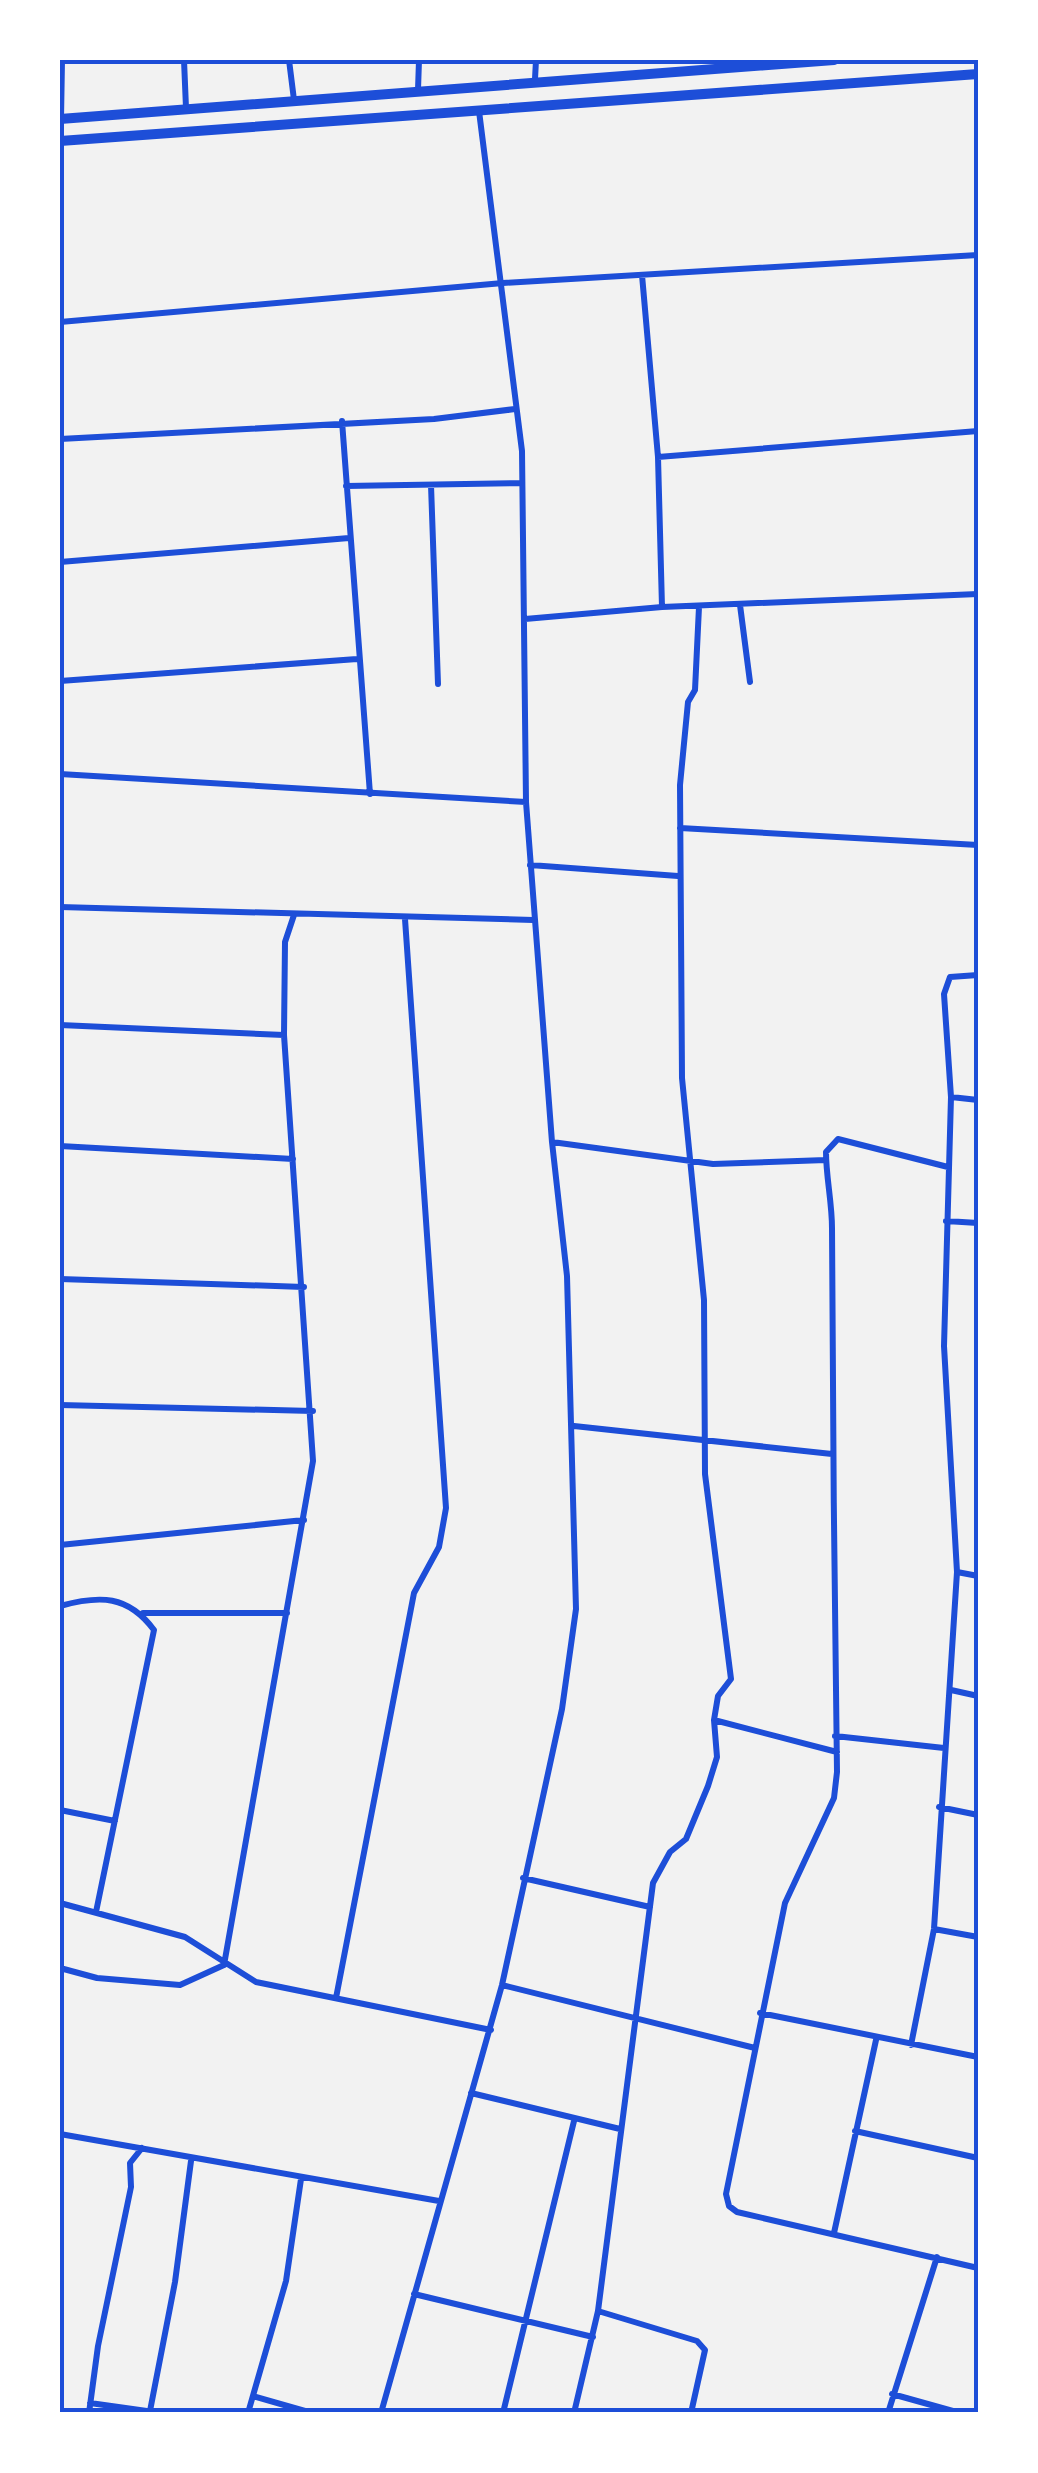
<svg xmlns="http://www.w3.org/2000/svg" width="1038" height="2473" font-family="'Public Sans',sans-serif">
<rect width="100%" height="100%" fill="#f2f2f2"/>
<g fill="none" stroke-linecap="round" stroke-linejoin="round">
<path stroke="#1d4ed8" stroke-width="6" d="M184 60 186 108
M289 60 294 100
M535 79 536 60
M418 90 419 60
M61 119 62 60
M642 275 658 457 662 607
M60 322 503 283 978 255
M342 421 370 794
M60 439 434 419 515 409
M658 457 978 431
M431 485 438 684
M346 486 522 483
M60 562 349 538
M740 605 750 682
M525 619 662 607 978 594
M60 681 357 659
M60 774 526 802
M680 828 978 845
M530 865 678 876
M60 907 533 920
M60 1025 284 1035
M951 1097 978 1100
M552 1142 713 1164 826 1160
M60 1146 293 1159
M948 1167 838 1139 826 1152C826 1177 832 1202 832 1228 832 1409 835 1591 837 1772L834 1798 785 1903 726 2194 729 2206 737 2212 978 2268
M946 1221 978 1223
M60 1279 304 1287
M60 1405 313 1411
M574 1426 832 1454
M60 1545 304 1520
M957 1572 978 1576
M60 1606C100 1595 128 1595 154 1630L96 1912
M143 1613H287
M951 1690 978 1696
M714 1720 837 1752
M835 1736 944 1748
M939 1807 978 1815
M60 1810 115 1821
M523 1878 650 1907
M60 1903 185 1937 256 1982 491 2030
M934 1929 978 1937
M224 1965 313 1461 284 1035 285 942 294 915
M60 1968 97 1978 180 1985 224 1965
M502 1985 755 2048
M336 1998 414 1593 439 1547 446 1508 405 919
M760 2013 978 2057
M911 2045 934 1929 957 1572 944 1346 951 1097 944 994 950 977 978 975
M471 2093 620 2129
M855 2131 978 2158
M60 2134 439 2201
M834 2233 876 2040
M414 2294 593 2337
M598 2311 697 2341 705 2350 691 2413
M892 2394 960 2413
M253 2396 312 2413
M90 2403 161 2413
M150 2411 175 2282 191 2161
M89 2413 98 2346 131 2187 130 2163 142 2148
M248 2413 286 2281 301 2179
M381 2413 502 1985 562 1709 576 1609 567 1276 552 1142 526 802 522 451 479 111
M503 2413 574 2121
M574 2413 598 2311 653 1883 670 1852 686 1839 708 1786 717 1757 714 1720 718 1696 731 1679 705 1474 704 1300 682 1078 680 785 688 702 695 690 699 607
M888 2413 937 2257"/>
<path stroke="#1d4ed8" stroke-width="10" d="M60 119 834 60
M60 141 978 74"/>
</g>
<rect width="1038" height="2473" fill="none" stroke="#ffffff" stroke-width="125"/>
<rect x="62" y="62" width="914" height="2348" fill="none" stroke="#1d4ed8" stroke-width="4"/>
</svg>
